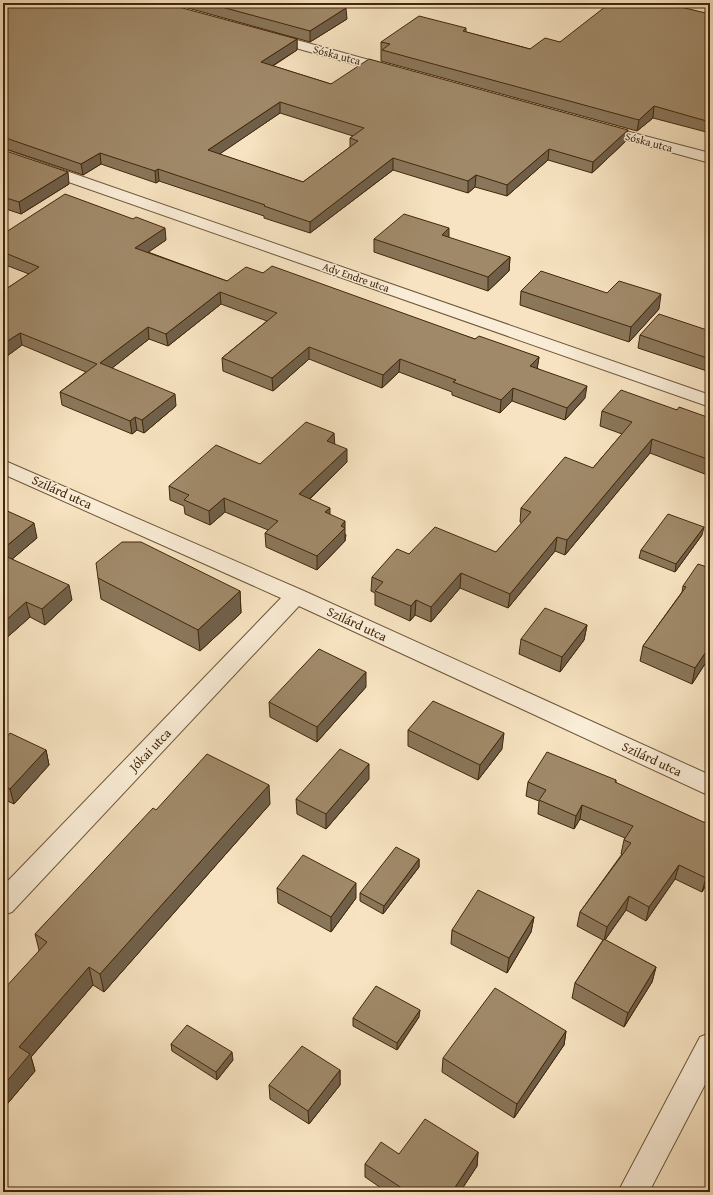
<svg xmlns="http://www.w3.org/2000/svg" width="713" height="1195" font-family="'Gentium Book Plus',serif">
<rect width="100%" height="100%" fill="#f7e3c1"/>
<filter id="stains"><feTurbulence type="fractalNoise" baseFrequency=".005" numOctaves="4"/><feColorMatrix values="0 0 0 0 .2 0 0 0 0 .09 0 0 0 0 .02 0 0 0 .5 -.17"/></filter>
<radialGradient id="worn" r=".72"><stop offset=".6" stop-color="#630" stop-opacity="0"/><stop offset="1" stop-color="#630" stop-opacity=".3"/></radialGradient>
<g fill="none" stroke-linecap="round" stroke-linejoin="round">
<g stroke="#6f5638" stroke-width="2">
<path id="minor" d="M268 32 398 68 400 71 398 74 393 75 263 39 261 36 263 33Z
M599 124 710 153V163L594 131 592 128 594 125Z
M3 149 710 395V407L3 159Z
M3 460 304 591 710 775V796L299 606 12 912 3 915V886L281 598 3 474Z
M710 1033V1075L649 1192H618L700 1037Z"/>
</g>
<use href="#minor" fill="#faedd7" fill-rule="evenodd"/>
</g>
<path fill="#8a765a" stroke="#42270a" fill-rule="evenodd" d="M3 3 297 39V50L273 66 331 84 626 141 592 173 548 160 507 196 475 187 468 193 393 170 310 233 264 218V216L159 181 156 183 101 164 83 175 3 148ZM280 113 353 136 350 138V147L303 182 219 154Z
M170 3H338L335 5 347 19 310 42Z
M710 14V133L653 118 637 131 381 61V42L466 28V32L530 49 560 42Z
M3 150 69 184 21 214 3 208Z
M3 234 166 240 148 252 227 281 263 273 475 339 539 357 537 368 585 398 565 420 512 401 500 413 452 395V392L399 372 382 388 309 359 273 391 223 371 222 358 267 321 221 304 168 346 149 339 112 368 176 406 144 433 137 430 132 434 62 405 60 392 86 372 22 345 3 359V291L29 274 3 264Z
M374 239 510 257 509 271 488 291 374 252Z
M521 291 659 309 629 342 520 305Z
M710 331V372L638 348 640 335Z
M677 410 710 418V476L650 453 565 555 555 551 508 608 460 588 431 622 415 615 410 621 375 605V593L371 591 372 577 409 554 496 552 522 523 520 522 521 508 593 468 622 434 600 426 602 411Z
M335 444 347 462 310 499 330 515 346 535 345 541 317 570 266 547 265 533 268 530 225 512 210 525 185 514 184 506 170 500 169 486 260 464Z
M3 509 37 538 12 559 72 600 45 625 30 617 3 641Z
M702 535 675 572 639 558 641 550Z
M710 568V656L692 684 640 661 643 646 682 592 683 586Z
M98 578 240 591 241 613 200 651 101 599Z
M587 625 584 640 560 672 519 654 521 639Z
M366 687 317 742 270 717 269 702Z
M710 727V744L706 743Z
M408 730 502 749 478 780 408 746Z
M3 741 46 750 49 765 14 804 3 799Z
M369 779 326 829 297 814 296 799Z
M616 780V782L710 878 702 892 675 879 646 921 626 910 605 940 656 967 652 982 624 1027 572 998 575 983 603 940 577 926 580 912 622 854H621L624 840 625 838 580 819 574 829 538 814 539 801 526 796 528 782Z
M270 804 104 992 93 985 31 1057 35 1071 3 1109 39 950 35 934 156 810Z
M419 859V867L383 914 360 901V893Z
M277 888 356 898 331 932 278 903Z
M534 917 531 932 507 973 451 944 452 930Z
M419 1017 397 1050 353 1026V1018Z
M566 1031 564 1045 514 1118 442 1072 443 1058Z
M171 1044 233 1060 217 1080 172 1051Z
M340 1070V1085L309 1124 270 1099 269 1085Z
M478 1152 477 1166 460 1192H387L365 1177V1164L399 1154Z"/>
<path fill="#70604a" stroke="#42270a" d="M323 3H338L323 12Z
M346 8 347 19 310 42V31Z
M297 39V50L261 73V62Z
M280 102V113L208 162V150Z
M654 106 653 118 637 131 639 120Z
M628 130 626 141 592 173 593 162Z
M549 149 548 160 507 196V185Z
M100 153 101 164 83 175 81 164Z
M393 158V170L310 233V222Z
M158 169 159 181 156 183 155 171Z
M68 172 69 184 21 214 19 202Z
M476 175 475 187 468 193V181Z
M165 228 166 240 137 260 135 248Z
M449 228V242L442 235Z
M510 257 509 271 488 291V277Z
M220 292 221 304 168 346 166 334Z
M661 294 659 309 629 342 631 327Z
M148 327 149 339 102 376 100 363Z
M20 333 22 345 3 359V344Z
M309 347V359L273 391 272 378Z
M539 357 537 370 530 366Z
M400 359 399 372 382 388 383 375Z
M587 386 585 398 565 420 567 408Z
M513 388 512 401 500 413 501 400Z
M175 394 176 406 144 433 142 420Z
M135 417 137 430 132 434 130 421Z
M334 433 335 447 327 441Z
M652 439 650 453 565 555 567 540Z
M347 449V462L300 508 299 494Z
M224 498 225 512 210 525 209 511Z
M330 508V521L325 512Z
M345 521V541L317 570V556Z
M34 523 37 538 3 567V549Z
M704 527 702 535 675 572 676 564Z
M557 537 555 551 508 608 510 594Z
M461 573 460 588 431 622V607Z
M69 585 72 600 45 625 42 609Z
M240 591 241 613 200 651 198 630Z
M416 600 415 615 410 621 411 606Z
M26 602 30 617 3 641V623Z
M587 625 584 640 560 672 562 657Z
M710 646V656L692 684 695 668Z
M366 672V687L317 742V727Z
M504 733 502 749 478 780 480 765Z
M46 750 49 765 14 804 10 789Z
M369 764V779L326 829V814Z
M269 785 270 804 104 992 100 974Z
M582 805 580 819 574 829 576 816Z
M419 859V867L383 914 384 906Z
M679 865 675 879 646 921 649 907Z
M710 871V878L702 892 706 878Z
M356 883V898L331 932V917Z
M629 896 626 910 604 941 607 927Z
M534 917 531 932 507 973 509 958Z
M89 967 93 985 31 1057 35 1071 3 1109V1086L19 1047Z
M656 967 652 982 624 1027 628 1013Z
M420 1010 419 1017 397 1050V1043Z
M566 1031 564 1045 514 1118 517 1104Z
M232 1052 233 1060 217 1080 216 1072Z
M340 1070V1085L309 1124 308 1111Z
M478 1152 477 1166 460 1192H452Z"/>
<path fill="#a08969" stroke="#42270a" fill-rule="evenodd" d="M3 3H164L297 39 261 62 331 84 369 59 628 130 593 162 549 149 507 185 476 175 468 181 393 158 310 222 264 206 265 205 158 169 155 171 100 153 81 164 3 137ZM280 102 364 128 350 138 358 141 303 182 208 150Z
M207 3H327L346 8 310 31Z
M610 3H664L710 14V122L654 106 639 120 382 50 390 44 381 42 419 16 466 28 463 31 530 49 545 38 560 42Z
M3 150 68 172 19 202 3 197Z
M65 194 133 219 136 217 165 228 135 248 227 281 246 267 263 273 272 266 475 339 479 336 539 357 530 366 587 386 567 408 513 388 501 400 453 382 456 380 400 359 383 375 309 347 272 378 222 358 277 313 220 292 166 334 148 327 100 363 175 394 142 420 135 417 130 421 60 392 97 364 20 333 3 344V291L39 267 3 252V234Z
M404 214 449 228 442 235 510 257 488 277 374 239Z
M541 271 607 293 619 281 661 294 631 327 521 291Z
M659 314 710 331V359L640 335Z
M621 390 677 410 679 407 710 418V460L652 439 567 540 557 537 510 594 461 573 431 607 416 600 411 606 375 591 383 582 372 577 397 549 409 554 435 527 496 552 531 512 521 508 565 457 593 468 632 422 602 411Z
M306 422 334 433 327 441 347 449 299 494 330 508 325 512 345 521 341 526 345 528 317 556 265 533 278 521 224 498 209 511 184 500 189 495 169 486 216 445 260 464Z
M3 509 34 523 3 549Z
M668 514 704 527 676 564 641 550Z
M122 542H141L240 591 198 630 98 578 96 563Z
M3 555 69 585 42 609 26 602 3 623Z
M698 564 710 568V646L695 668 643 646 686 587 683 586Z
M545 608 587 625 562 657 521 639Z
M319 649 366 672 317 727 269 702Z
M433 701 504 733 480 765 408 730Z
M10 733 46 750 10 789 3 786V741Z
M340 749 369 764 326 814 296 799Z
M547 752 616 780 615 782 710 825V871L706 878 679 865 649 907 629 896 607 927 580 912 631 843 624 840 633 826 582 805 576 816 539 800 546 790 528 782Z
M207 754 269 785 100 974 89 967 19 1047 30 1054 3 1086V990L47 942 35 934 153 808 156 810Z
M396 847 419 859 384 906 360 893Z
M303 855 356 883 331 917 277 888Z
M478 890 534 917 509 958 452 930Z
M604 939 656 967 628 1013 575 983Z
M376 986 420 1010 397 1043 353 1018Z
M495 988 566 1031 517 1104 443 1058Z
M187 1025 232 1052 216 1072 171 1044Z
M302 1046 340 1070 308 1111 269 1085Z
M425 1119 478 1152 452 1192H408L365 1164 381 1142 399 1154Z"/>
<g text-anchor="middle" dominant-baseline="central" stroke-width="3" stroke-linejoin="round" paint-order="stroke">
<g font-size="11" fill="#42270a" stroke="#faedd7">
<text transform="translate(337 55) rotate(15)">Sóska utca</text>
<text transform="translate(649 142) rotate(15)">Sóska utca</text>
<text transform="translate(356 277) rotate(19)">Ady Endre utca</text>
</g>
<g font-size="13" fill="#42270a" stroke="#faedd7">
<text transform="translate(62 492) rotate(24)">Szilárd utca</text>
<text transform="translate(357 624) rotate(25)">Szilárd utca</text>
<text transform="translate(150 750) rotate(-46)">Jókai utca</text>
<text transform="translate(652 759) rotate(25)">Szilárd utca</text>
</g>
</g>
<rect width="713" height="1195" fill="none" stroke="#f7e3c1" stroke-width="16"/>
<rect x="4" y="4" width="705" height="1187" fill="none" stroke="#42270a" stroke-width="2"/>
<rect x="8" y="8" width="697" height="1179" fill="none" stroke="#42270a"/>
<rect width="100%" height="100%" filter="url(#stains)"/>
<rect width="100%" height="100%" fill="url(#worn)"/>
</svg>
